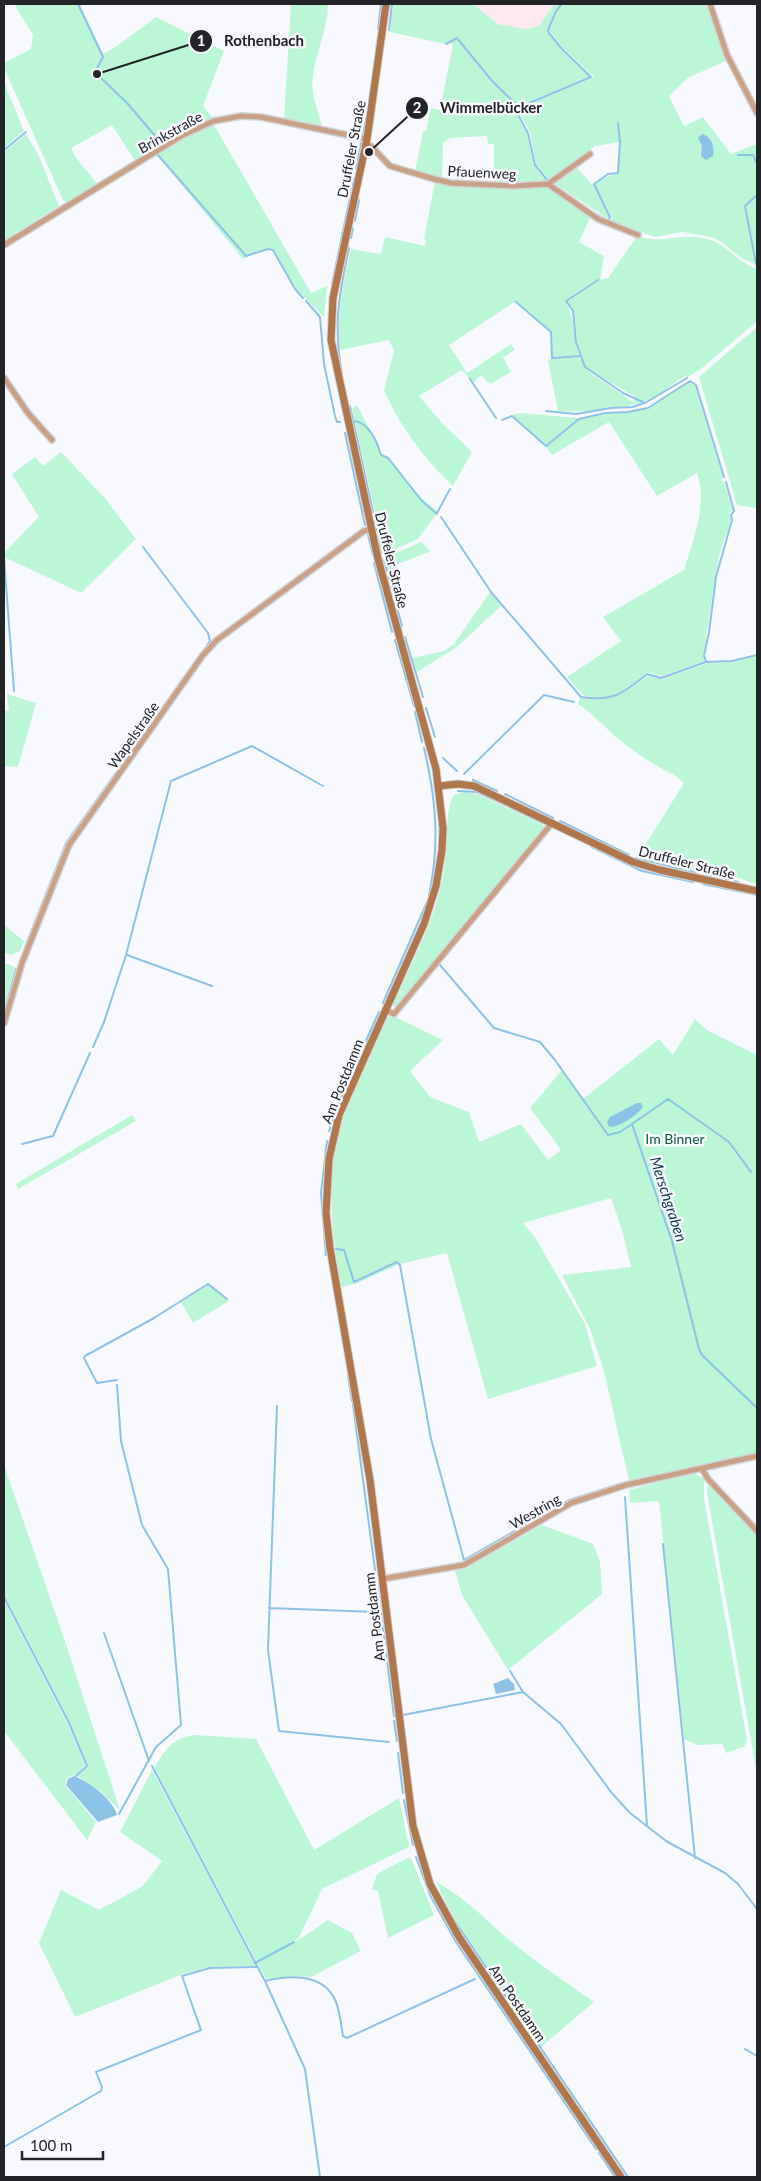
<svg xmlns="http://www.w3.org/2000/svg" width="761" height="2181" font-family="Lato,sans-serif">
<rect width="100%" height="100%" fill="#f8f9fe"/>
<path fill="#fee9f0" d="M473 4H554L539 26 525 29 498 24Z"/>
<path fill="#bbf7d7" d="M18 4H80L103 54 117 46 156 17 224 51 203 106 213 118 180 133 135 161 112 125 71 148C77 162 88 171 97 184L67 203 63 200 4 68V63L31 49 33 35 15 6Z
M291 4H328C328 29 316 51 313 76 310 93 318 110 322 126L284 118Z
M393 4H473L498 24 525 29 539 26 554 4H561L555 10 547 30 561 50 590 76 519 106 493 81 457 37 445 44 390 32Z
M564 4H706L726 61 689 77 669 96 684 126 703 117 731 154 757 144V163L753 155 737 154 752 156 757 165V194L745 205 755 264 743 259 720 241 711 237 682 232 656 237 609 222 612 219 611 215 597 188 610 218 608 219 554 183 576 167 592 184 618 172 621 141 619 122 620 142 595 146 550 181 536 164 530 132 517 109 594 77 563 48 549 30 557 11Z
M456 38 491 82 513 102 515 112 527 133 534 166 547 181 494 183V144H488L487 136 450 138 443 143 442 179 415 172 423 131H426L431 108 440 110 453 44 449 43Z
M4 82 24 131 4 148Z
M214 125 311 293 327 286 324 317 295 288 274 249 268 248 243 259 157 155 192 134Z
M26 134 38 154 59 206 4 240V152Z
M435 181 543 184 548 187 591 216 579 242 604 256 600 280 608 278 637 236C662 245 683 231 711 240 728 246 739 263 757 269L746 205 757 196V321L702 368 688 377 685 376C674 382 664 392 653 398 633 408 580 413 558 411L548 361 551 358 579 356 589 372 633 402 636 397 590 371C571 352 581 322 567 301L600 280 593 282 565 300C575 318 573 336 579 355L552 357 551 332 516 301 449 345 467 373 511 344 515 350 503 357 511 372 490 384 481 375 473 383 462 370 419 396 442 423 472 452 453 486C423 457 401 428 384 390L394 351 389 340 340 350C336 315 343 283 351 249L381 254 385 237 425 246 426 240 424 239Z
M757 327V508L737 505 699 377Z
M688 383 695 385 723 477 721 480 724 482 733 510 729 513 731 520C728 531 723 542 720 553 717 565 702 656 705 661L662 676 647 672C628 689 609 703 583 695L567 677 621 641 603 617 684 570C693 540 708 503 697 473L657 496 609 422 552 455 546 447 579 420 605 414 628 413 648 409Z
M357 405 382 454 389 457 417 494 438 512 418 539 384 554 352 408Z
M521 413 577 418H579L546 445 512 415Z
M61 452 104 497 136 539 81 593 4 557V553L39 517 12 474 35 457 43 466Z
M421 542 431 551 396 565 401 579 391 583 385 558Z
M490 592 502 605 457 647 417 672 412 658 444 651 454 644Z
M757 656 756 884 736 877 639 855 684 783 672 773 671 774C651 763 634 752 616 737 603 726 593 714 578 704L580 698C608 703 626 694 647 676L662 679 708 663 733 662Z
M7 694 36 703 18 767 4 766V712L9 710Z
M464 792 477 794 543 825V830L476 909 477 910 398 1006H392C412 962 436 919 444 870 447 853 445 805 454 795Z
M4 925 24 941 20 951 11 955 4 952Z
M4 963 15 967 4 1007Z
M393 1016 443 1040 410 1071 430 1097 469 1112 479 1142 521 1124 548 1160 561 1150 530 1108 562 1070 583 1099 659 1039 673 1055 695 1019 707 1030 757 1055V1453L629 1481 604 1371 590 1329 563 1277V1275L631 1267 622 1230 611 1198 523 1223 535 1237 585 1324 597 1366 488 1399 447 1253 400 1264 355 1284 341 1287C331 1230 325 1175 342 1118 353 1083 371 1050 387 1017Z
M132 1115 136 1121 18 1189 16 1184Z
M209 1285 229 1301 193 1323 181 1302Z
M4 1465 65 1641 120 1810 101 1792 78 1776 88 1766 70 1723 4 1594Z
M694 1473 704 1479V1498L747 1740 744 1747 726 1753 722 1744 697 1745 684 1739 659 1501 630 1503 629 1490Z
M708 1481 757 1534V1774L707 1493Z
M542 1525 593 1544 600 1561 602 1594 508 1670 462 1595 455 1571 465 1569Z
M4 1600 68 1725 85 1765 77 1774 67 1778 65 1785 96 1822 87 1840 4 1731Z
M195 1735 256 1739 314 1850 399 1798 409 1847 322 1889 299 1938 257 1962 154 1768C165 1750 173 1737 195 1735Z
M152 1770 256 1966 209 1967 183 1974 75 2017 39 1943 61 1890 99 1910 143 1886 162 1861 120 1832Z
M407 1858H411L434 1915 388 1938 378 1891 372 1889 377 1874Z
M436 1882C470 1900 490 1925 519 1948 543 1967 569 1984 594 2002L541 2047 451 1913Z
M328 1920 352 1933 361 1951 311 1977 292 1976 266 1979 257 1963 300 1939Z"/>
<path fill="#8dc2e7" d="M702 134C711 136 715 147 713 156L706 160 701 156 702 146 698 138Z
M637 1103H641L643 1107C636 1116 620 1127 609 1127L607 1122 610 1117Z
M508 1678 514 1684 515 1690 496 1694 493 1684Z
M74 1776C88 1781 113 1799 117 1815L98 1822 66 1785 68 1779Z"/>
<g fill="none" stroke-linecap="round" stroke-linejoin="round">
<path stroke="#8dc2e7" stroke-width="2" d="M78 4 103 57 96 70 97 74 127 103 162 144
M378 29 381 4
M389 30 392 4
M446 44 457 38 492 81 518 106
M376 50 378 37
M728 51 757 107
M363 133 368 111
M4 150 26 132
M157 154 246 256 268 249 273 250 295 289 303 298
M738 155H753L757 164
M356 169 361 143
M548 181 535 165 528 133 515 109 591 77 562 49 549 33 548 30 556 11 562 4
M590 211 605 219
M355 221 359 200
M608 221 610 217 594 184 608 174 618 173 620 142 618 123
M351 238 353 228
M756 264 745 206 757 195
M598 280 566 301 573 311 576 342 585 367 623 393 645 403 687 378
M332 284 354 178
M306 301 320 317 324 364 335 416 337 422H340
M516 302 551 332 552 358 580 356
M342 374C333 325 339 295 349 248
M470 379 496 418
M350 406 382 553
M546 411 576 414 611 408 633 407 644 403
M502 420 512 416 546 446 579 419 605 413 628 412 648 408 690 381 696 385 724 477
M354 421C370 423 377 442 381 455L388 458 422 501 437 514
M345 433 365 525
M437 513 450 489
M441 517 491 592 581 697C613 702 624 693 647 674L661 678 706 662 732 661 757 655
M368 535 373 555
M143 547 208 633 210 641 202 653
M4 558 14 691
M384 560 402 626
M374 563 392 632
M405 637 423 697
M395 640 414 706
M706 661 704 656 709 632 716 577 732 520 731 515 734 511 726 482
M426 708 435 737
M415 712 422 742
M144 725 152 723 184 677
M424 748C436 798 440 844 429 895
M443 758 457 771
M464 774 544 695 574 702
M473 780 497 791
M458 791 477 792 543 823
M505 794 553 818
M560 821 629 855
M592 847 642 871 693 882
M636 858 698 873
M704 875 711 876
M721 878 738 882
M703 884 757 895
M25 947 66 843 143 735
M127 955 212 986
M440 965 494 1028 540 1042 555 1060 608 1135 620 1132 632 1124 672 1241 699 1349 702 1355 757 1408
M383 1003 427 902
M4 1012 16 969
M93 1047 104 1022 126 955 171 781 252 746 323 786
M350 1076 379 1012
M632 1124 668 1099 729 1142 751 1172
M329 1131 346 1084
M22 1144 53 1136 90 1053
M336 1249 344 1250 354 1282 397 1262 400 1265 431 1439 464 1560 569 1500 623 1483
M326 1255 321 1193 327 1141
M348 1376 352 1401
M117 1380 97 1383 84 1358 85 1356 154 1318 208 1284 227 1299
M117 1385 121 1441 142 1525 168 1569 181 1725 156 1747 119 1814
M353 1405 376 1577
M277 1406 268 1650 279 1731 389 1742
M625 1497 647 1826
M663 1544 695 1858
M377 1583 385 1645
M4 1597 69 1723 87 1766 76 1776
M269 1608 376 1612
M104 1633 149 1761
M386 1652 394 1716
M510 1671 523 1692 561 1724 611 1792 630 1813 666 1841 725 1873 738 1884 757 1909
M403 1715 523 1692
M394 1721 397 1741
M398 1753 403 1793
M152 1766 265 1981 305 2069 320 2177
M404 1800 413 1845
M416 1857 430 1895 456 1942 596 2149
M450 1914 628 2177
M255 1963 294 1942
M265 1981C291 1975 324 1973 336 2002 340 2012 341 2024 343 2036L347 2038 475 1979
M745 2049 757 2056
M4 2147 101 2091 102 2087 96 2072 201 2030 182 1976 210 1968 256 1967
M599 2153 615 2177"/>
<g stroke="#d2d3d7" stroke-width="8">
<path id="street" d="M710 4 727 55 757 113
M366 144 371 146 390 166 434 179 451 183 513 186 548 184 598 219 638 235
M548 184 590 154
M4 245 181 136 214 121 241 116 261 117 367 139
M4 378 28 413 52 440
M386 1010 394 1014 552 823
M4 1023 22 963 69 845 203 655 217 640 364 531 371 529
M702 1469 708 1479 757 1531
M382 1579 464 1565 571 1503 626 1485 757 1456"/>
</g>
<g stroke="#d2d3d7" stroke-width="9">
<path id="secondary" d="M386 4 367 139 333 298 331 340 378 559 436 769 443 828 442 850 436 886 424 924 339 1115 329 1159 326 1213 330 1248 370 1480 413 1826 430 1884 459 1937 621 2177
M439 786 458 784 474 786 633 862 660 870 757 891"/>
</g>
<use href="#street" stroke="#caa186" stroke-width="5"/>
<use href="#secondary" stroke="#b0764c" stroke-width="7"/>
</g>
<g text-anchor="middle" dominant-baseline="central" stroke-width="5" stroke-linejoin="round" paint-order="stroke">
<g font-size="14" fill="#232427" stroke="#f8f9fe">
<text transform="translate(170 132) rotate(-29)">Brinkstraße</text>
<text transform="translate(351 149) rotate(-79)">Druffeler Straße</text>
<text transform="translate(482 172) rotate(3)">Pfauenweg</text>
<text transform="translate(392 560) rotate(76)">Druffeler Straße</text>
<text transform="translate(133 735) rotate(-55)">Wapelstraße</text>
<text transform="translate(687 862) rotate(14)">Druffeler Straße</text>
<text transform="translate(342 1081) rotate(-68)">Am Postdamm</text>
<text transform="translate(535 1511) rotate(-30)">Westring</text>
<text transform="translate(374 1617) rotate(-97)">Am Postdamm</text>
<text transform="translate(518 2003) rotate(56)">Am Postdamm</text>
</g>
<g font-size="14" fill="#0e593c" stroke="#f8f9fe">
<text x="675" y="1138">Im Binner</text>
</g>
<g font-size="15" font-style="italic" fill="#0c3750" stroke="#f8f9fe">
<text transform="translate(669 1199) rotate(72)">Merschgraben</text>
</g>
</g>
<path fill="none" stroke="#232427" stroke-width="2" d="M97 74L201 41M369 152L417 108"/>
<g fill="#232427" stroke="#f8f9fe" stroke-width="2">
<circle cx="97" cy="74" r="5"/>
<circle cx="369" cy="152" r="5"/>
<circle cx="201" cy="41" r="12"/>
<circle cx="417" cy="108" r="12"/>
</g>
<g font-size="15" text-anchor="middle" font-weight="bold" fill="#fff">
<text x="201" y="46">1</text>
<text x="417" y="113">2</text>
</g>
<g font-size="15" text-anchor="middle" font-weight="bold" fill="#232427" stroke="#f8f9fe" stroke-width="5" stroke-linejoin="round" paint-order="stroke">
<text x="264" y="46">Rothenbach</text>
<text x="491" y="113">Wimmelbücker</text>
</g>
<rect width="761" height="2181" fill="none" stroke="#232427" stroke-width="10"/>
<path d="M22 2151v8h81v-8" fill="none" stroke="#232427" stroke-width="2.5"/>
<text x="30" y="2151" font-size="15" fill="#232427" stroke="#f8f9fe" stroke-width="4" paint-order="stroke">100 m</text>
</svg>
